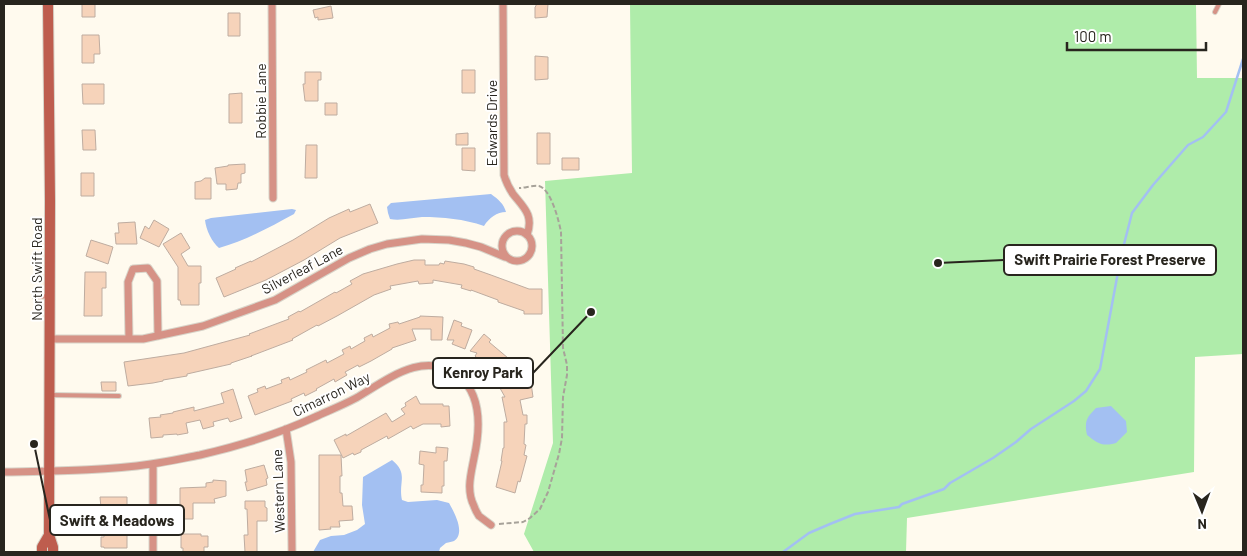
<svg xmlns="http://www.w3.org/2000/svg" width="1247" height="556" font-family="Barlow,sans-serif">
<rect width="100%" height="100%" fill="#fffaee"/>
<path fill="#afecaa" d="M630 4H1196L1197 78H1243V354L1195 357 1194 472 907 518 906 552H534L524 534 553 443 545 181 632 173Z"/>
<path fill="#a3c0f2" d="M491 194C498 199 504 204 506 212 497 212 489 218 484 226 464 219 443 217 422 217 411 218 400 221 390 219L388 213 387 207 391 203Z
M292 209 296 210 294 214C270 227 245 241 219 248 212 242 206 230 205 220L211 218Z
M1111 406 1126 421 1127 432 1116 443C1102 447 1097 443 1087 435 1084 421 1087 417 1096 408Z
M392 460C409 474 398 482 402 500L408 502 437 500 449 503C454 512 466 533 454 541 452 542 449 542 446 543 444 545 442 546 440 548L439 552H313L320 540 331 536 344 535 357 530 365 524 362 505 363 477Z"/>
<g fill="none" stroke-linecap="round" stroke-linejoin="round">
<path stroke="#a3c0f2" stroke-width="2.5" d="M783 552 809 533 830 524 855 514 899 507 902 504 944 489 950 483 993 458 1016 442 1031 429 1074 401 1086 391 1100 369 1121 256 1132 213 1153 185 1188 145 1203 137 1226 112 1243 59"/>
</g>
<path fill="#f6d3ba" stroke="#beaca0" d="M82 4H95V17H82Z
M536 4H548L547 17 535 18V7L536 6Z
M331 6 333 18 318 20V17L315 18 313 10Z
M228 13H240V36H228Z
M82 35H99L100 54H94V63H82Z
M535 56 548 57V79L535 80Z
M462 70H475V93H462Z
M305 72H321V80H318V101H305L303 84H305Z
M82 84H104V104H83Z
M242 93V123H229V94Z
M325 103H337V115H325Z
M82 130H95L96 150H83Z
M468 133V145H456V134Z
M537 133H550V164H537Z
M306 145H317V178H305Z
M462 148H475V171L462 170Z
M562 158H579V170H562Z
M245 164V173L241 174V183H238L237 189 226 190V184H217L215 168 228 166V165Z
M81 173H94V196H81Z
M205 178H211V199H195V182L201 181Z
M370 204 378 223 340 238 304 260 266 280 224 297 216 278 236 269 235 268 251 261V262L293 240 329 218 349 209 350 212Z
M154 220 169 229 159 247 140 238 145 226 149 229Z
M135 222 137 244H116L115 233H119L118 223Z
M181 233 190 248 181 254 188 266H201V283H199V305H181L180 300H178V267L163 244Z
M91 240 113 247 108 264 86 256Z
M414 260H425V265H439L440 263 444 264 445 261 464 264 474 267V269L491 275 529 289H542V314H524V311L498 302V300L471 290V291L461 288 462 285 433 280V283L419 284 418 281 390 286 391 289 374 295 337 316 318 326 317 325 292 339 293 340 251 356H252L231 363V364L187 374V376L163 380V381L153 383 128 386 124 362 184 353 250 335 249 334 289 319 288 317 299 311 300 312 335 292 336 293 352 284 350 281 363 274 397 264Z
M85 272H106V288H102V316H84Z
M420 316 443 317 442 340H431V329H412L416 340 392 348V349L371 361 359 367 358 365 345 372 347 375 335 382 334 379 316 389 317 390 305 396 304 393 291 399 292 401 255 415 248 396 258 392 257 389 265 386 266 389 282 383 281 380 289 377 290 380 307 372 306 370 326 360 327 363 344 354 342 350 350 346 351 349 365 341 364 338 372 334 373 337 390 328 389 324 398 322 399 324 420 317Z
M454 320 462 323 461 326 472 330 465 349 452 344 454 340H447Z
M484 334 491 340 489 342 508 358 512 364 510 365 521 385 531 383 533 397 520 400 523 415H527V424H525L524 444 526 445 524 455 527 456 520 482 518 481 515 493 496 487 502 461H501L503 448H504V422H507L502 397H505L492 374 494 373 475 356 477 353 470 351Z
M101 382H116V391H102Z
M233 389 242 418 230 422 228 418 213 422 214 426 203 429 200 420 186 423 188 433 177 435V434L163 435V437L151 438 149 418 161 417 160 415 173 413V412L194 407V411L224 403 221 393Z
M416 396 420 404H443V406H449L450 426 441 427V424H423L413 429 411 426 388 439 387 436 361 450V452L354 455 353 453 343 458 334 440 346 434V436L386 413 392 422 405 414 401 409 406 406 405 403Z
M436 447 448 448 447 461H444V486H442V493L421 492V485H423L424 465 419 464 420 451 436 453Z
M319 455H341L342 476H340V493H342L343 506H352L353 520 339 521 340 527H330L331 529 319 530Z
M264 465 268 478 266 479 267 485 247 491 245 482H247L245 470Z
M213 480 226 481V496L214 499 215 503H193V519H182L181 510H180V488L206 487V483L213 482Z
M100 497H127V548H104V547H101V537H104V527H106L105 508H101Z
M245 501H265V507L267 508V521H257V552H245L244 535H248L247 509H245Z
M181 534H201V536H208V547H204V552H183V548H181Z"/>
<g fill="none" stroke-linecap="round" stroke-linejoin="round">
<g stroke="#d8d4c9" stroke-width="6">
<path id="lane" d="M1215 12 1219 4
M35 297 50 296
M50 395 119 396"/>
</g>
<g stroke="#d8d4c9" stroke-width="9">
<path id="street" d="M272 4 273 198
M503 4 504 175C506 182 509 188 513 194 524 208 534 215 527 235
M502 246a15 15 0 1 1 30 0a15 15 0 1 1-30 0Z
M49 339H143L203 326 275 300 349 258 370 249 387 244 422 239 449 240 466 243 481 247 505 257
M129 339 128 282 133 269 148 268 157 281 158 336
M286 429 291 462 292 552
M153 464V552
M4 472C53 471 103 471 151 464 167 462 184 458 200 455 239 446 278 434 315 417 328 411 343 405 356 398 387 380 424 349 459 376 483 396 480 431 474 458 471 474 466 490 474 506 475 509 477 513 479 516 483 519 487 522 491 525"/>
</g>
<g stroke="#d8d4c9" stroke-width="12">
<path id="secondary" d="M48 4 50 201 49 535 53 547V552
M42 552V547L49 535"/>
</g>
<path stroke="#a7a299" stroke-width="2" stroke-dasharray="5 2.5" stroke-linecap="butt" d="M499 524 523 522 530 518 540 509 548 492 559 454 562 438 563 397 567 375V365L563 348 561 232C559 221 551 189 539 186 533 185 525 188 519 188"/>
<use href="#lane" stroke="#d69286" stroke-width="4"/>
<use href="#street" stroke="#d69286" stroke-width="7"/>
<use href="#secondary" stroke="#be5d4e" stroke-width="10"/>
</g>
<g text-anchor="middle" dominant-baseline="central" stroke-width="4" stroke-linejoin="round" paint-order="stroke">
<g font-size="14" fill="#28251e" stroke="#fff">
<text transform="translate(260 101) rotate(-90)">Robbie Lane</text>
<text transform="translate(491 123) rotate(-90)">Edwards Drive</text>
<text transform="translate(36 269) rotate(-90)">North Swift Road</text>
<text transform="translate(302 269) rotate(-28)">Silverleaf Lane</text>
<text transform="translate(331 394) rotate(-26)">Cimarron Way</text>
<text transform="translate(278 491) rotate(-92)">Western Lane</text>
</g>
</g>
<path fill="none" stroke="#28251e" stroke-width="2" d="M938 263L1004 260M591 312L533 373M34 444L50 520"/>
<g fill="#28251e" stroke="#fff" stroke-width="2">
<circle cx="938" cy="263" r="5"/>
<circle cx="591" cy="312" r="5"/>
<circle cx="34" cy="444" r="5"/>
</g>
<g fill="#fff" stroke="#28251e" stroke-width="2">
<rect x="1004" y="245" width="212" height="30" rx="5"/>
<rect x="433" y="358" width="100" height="30" rx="5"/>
<rect x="50" y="505" width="134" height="30" rx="5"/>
</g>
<g font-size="15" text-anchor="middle" font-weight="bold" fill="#28251e">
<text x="1110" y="265">Swift Prairie Forest Preserve</text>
<text x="483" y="378">Kenroy Park</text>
<text x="117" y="526">Swift &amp; Meadows</text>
</g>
<rect width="1247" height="556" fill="none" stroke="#28251e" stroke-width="10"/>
<g transform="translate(1202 511) rotate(179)" stroke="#ffffff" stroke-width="4" paint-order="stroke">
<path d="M0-4L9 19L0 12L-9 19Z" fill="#28251e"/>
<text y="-8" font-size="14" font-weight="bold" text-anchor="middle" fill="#28251e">N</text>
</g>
<path d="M1067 42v8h139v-8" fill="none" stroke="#28251e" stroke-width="2.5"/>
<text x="1074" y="42" font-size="15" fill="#28251e" stroke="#ffffff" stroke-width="4" paint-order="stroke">100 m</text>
</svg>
